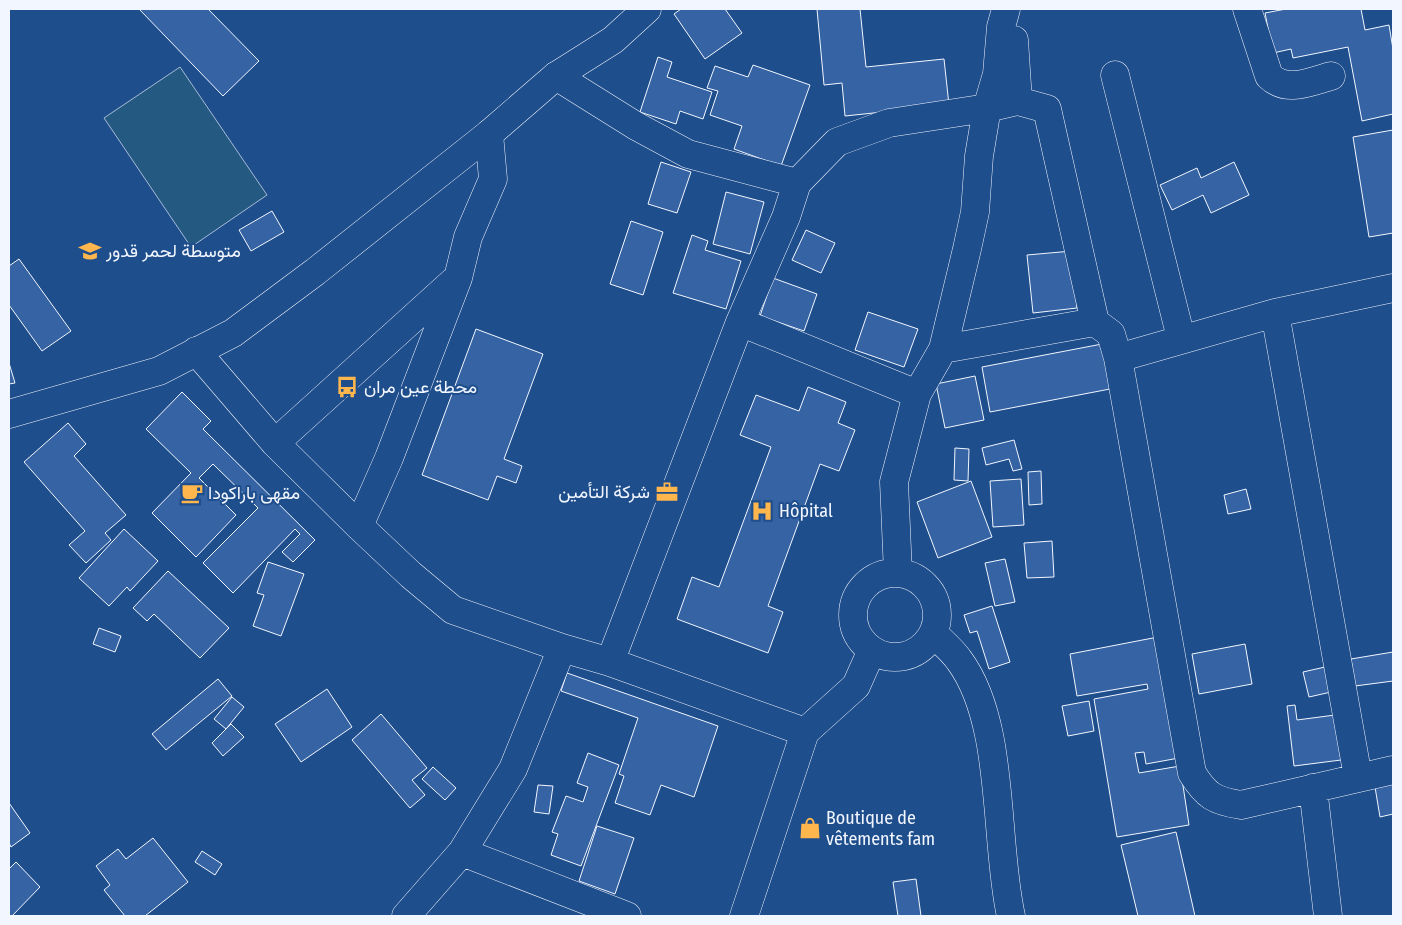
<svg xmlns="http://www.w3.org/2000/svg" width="1402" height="925" font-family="'Fira Sans Condensed',Vazirmatn,sans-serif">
<rect width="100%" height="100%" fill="#1f4e8c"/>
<path fill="#245a82" stroke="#a8bbd7" d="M180 67 267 195 191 247 104 118Z"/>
<path fill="#3563a3" stroke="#f2f6ff" d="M139 9H208L259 61 223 96Z
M681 9H725L742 33 705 59 674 14Z
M817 9H860L866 67 944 59 949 105 845 116 842 83 824 85Z
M1286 9H1361L1365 30 1389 25 1393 49V114L1362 121 1348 47 1293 58 1291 49 1273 53 1265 13Z
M658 57 672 62 667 77 712 92 703 119 680 111 676 124 640 112Z
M753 65 810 85 781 166 734 149 742 126 710 115 718 91 707 88 715 66 748 77Z
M1393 130V233L1369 237 1353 137Z
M661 162 691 172 677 213 648 204Z
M1234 162 1249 195 1211 213 1203 195 1172 210 1160 185 1197 168 1201 178Z
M726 192 764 202 750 254 713 244Z
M272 211 284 232 251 251 239 230Z
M631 221 663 232 643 295 610 284Z
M806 230 835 243 821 273 792 260Z
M692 235 708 241 705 250 741 261 726 309 673 293Z
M1072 251 1077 308 1033 313 1027 255Z
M19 259 71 331 42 351 9 305V266Z
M773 278 817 294 804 331 760 316Z
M868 312 918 329 904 367 855 350Z
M476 329 543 354 504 459 522 466 516 483 497 476 488 500 422 475Z
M1102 344 1110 389 990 412 982 367Z
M9 363 15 383 9 384Z
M975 376 984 420 945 428 936 384Z
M808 387 846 402 838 423 855 430 839 471 820 464 768 606 783 612 768 653 677 619 692 577 719 587 771 447 740 435 756 395 799 411Z
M182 392 211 421 203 429 315 540 293 562 282 552 300 534 295 529 233 593 203 563 258 508 213 464 199 478 236 515 196 557 152 513 191 473 146 429Z
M68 423 86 444 74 456 126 515 105 533 111 540 86 563 69 545 85 531 24 462Z
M1014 440 1022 469 1013 471 1009 459 986 465 982 448Z
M955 448 969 449 968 481 954 480Z
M1041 471 1042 504 1029 505 1028 472Z
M1021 479 1024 525 993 527 990 481Z
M971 481 992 537 938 558 917 502Z
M1246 489 1251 509 1228 514 1224 495Z
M124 529 158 561 130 591 127 587 109 606 79 578Z
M1052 541 1054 577 1027 578 1024 543Z
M1005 559 1015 602 995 606 985 563Z
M268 562 304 574 281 636 253 626 264 595 257 593Z
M168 571 229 628 200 658 154 614 147 621 133 608Z
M992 606 1010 662 989 669 977 631 970 633 964 615Z
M99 628 121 636 115 652 93 644Z
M1158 637 1179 758 1146 764 1144 752 1135 753 1139 773 1180 766 1189 825 1117 837 1094 699 1148 689 1147 684 1077 696 1070 654Z
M1245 644 1252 684 1199 694 1192 654Z
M1393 652V681L1355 686 1351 659Z
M1325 667 1331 692 1309 697 1303 672Z
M567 673 718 726 694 797 661 785 650 815 615 803 624 776 619 774 638 718 561 691Z
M218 679 232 696 166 750 152 734Z
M327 689 352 727 301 762 275 724Z
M232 697 244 707 226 729 214 719Z
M1089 701 1094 731 1068 736 1062 706Z
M1295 705 1297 720 1335 715 1341 760 1294 766 1287 706Z
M381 714 427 768 412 780 425 795 410 808 352 740Z
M231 724 244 737 223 756 212 743Z
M588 753 619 765 581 866 551 855 558 834 552 832 566 796 583 802 588 787 577 783Z
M433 767 456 788 445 800 422 779Z
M1393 784V814L1380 817 1375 787Z
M538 785 553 786 549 814 534 812Z
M9 803 30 833 11 847 9 843Z
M597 826 634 838 615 894 579 881Z
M1176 832 1195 916H1138L1121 845Z
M153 838 188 882 145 916H125L104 890 110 885 96 866 118 849 126 859Z
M202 851 222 864 215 875 195 862Z
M16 862 40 887 12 916H9V869Z
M916 879 921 916H898L893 882Z"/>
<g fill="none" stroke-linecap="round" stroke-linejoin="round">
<g stroke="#f2f6ff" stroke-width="29">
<path id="minor" d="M1247 9 1269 76C1287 93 1309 82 1331 76
M1014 40 1018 101 1047 109 1095 322
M1115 75 1181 338
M556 76 636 126 688 154 797 183 837 142 889 123 987 108 1018 101
M1275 313 1358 777
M740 322 917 394
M943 349 1095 322 1111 334 1118 358 1275 313 1393 288
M196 351 275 443 359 526 389 458 458 278 468 237 493 179 489 134
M1118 358 1192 773C1206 796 1215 801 1241 805L1393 770
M275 443 453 282
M359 526 411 575 453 610 562 648 610 662 805 732
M898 573 894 482 917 394 943 349 967 249 975 212 979 156 987 108 997 74 1001 27 1006 9
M853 615a42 42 0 1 1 84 0a42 42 0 1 1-84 0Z
M933 633C942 642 952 650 959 660 1006 723 994 841 1011 916
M610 662 740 322 786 217 797 183
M1313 788 1328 916
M462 852 627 916
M406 916 462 852 513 769 562 648
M744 916 805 732 856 686 872 650"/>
</g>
<g stroke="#f2f6ff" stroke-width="29">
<path id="major" d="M9 414 159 371 233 333 315 272 489 134 556 76 613 40 647 9"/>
</g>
<use href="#minor" stroke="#1f4e8c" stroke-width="28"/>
<use href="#major" stroke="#1f4e8c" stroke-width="28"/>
</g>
<defs>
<g id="school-bare" transform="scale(1.725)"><path d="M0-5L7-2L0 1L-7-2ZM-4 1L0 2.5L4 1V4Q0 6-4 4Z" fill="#ffb74d" stroke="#1f4e8c" stroke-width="2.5" paint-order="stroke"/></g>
<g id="bus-bare" transform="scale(1.725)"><path d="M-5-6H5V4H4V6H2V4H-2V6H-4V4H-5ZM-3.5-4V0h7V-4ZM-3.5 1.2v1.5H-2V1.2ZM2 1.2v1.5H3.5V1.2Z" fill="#ffb74d" stroke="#1f4e8c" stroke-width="2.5" paint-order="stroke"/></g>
<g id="office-bare" transform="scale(1.725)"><path d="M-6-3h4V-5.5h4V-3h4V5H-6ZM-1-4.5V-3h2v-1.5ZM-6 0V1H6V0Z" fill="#ffb74d" stroke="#1f4e8c" stroke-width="2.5" paint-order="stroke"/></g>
<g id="cafe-bare" transform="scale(1.725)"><path d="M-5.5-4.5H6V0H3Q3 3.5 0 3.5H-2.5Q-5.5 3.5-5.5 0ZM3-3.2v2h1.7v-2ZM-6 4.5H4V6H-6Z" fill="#ffb74d" stroke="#1f4e8c" stroke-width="2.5" paint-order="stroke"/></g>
<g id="hospital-bare" transform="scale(1.725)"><path d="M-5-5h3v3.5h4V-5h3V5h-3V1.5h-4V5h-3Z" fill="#ffb74d" stroke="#1f4e8c" stroke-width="2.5" paint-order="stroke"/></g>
<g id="shop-bare" transform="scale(1.725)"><path d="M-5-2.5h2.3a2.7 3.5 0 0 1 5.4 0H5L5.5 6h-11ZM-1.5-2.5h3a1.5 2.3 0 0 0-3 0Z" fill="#ffb74d" stroke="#1f4e8c" stroke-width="2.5" paint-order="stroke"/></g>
</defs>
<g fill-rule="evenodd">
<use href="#school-bare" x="90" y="251"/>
<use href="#bus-bare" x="347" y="387"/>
<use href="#office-bare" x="667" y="492"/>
<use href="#cafe-bare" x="192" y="493"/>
<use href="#hospital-bare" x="762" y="511"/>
<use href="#shop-bare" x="810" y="828"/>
</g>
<g text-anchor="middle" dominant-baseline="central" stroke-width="4" stroke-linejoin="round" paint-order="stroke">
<g font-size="18" fill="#f2f6ff" stroke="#1f4e8c" text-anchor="start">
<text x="106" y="251">متوسطة لحمر قدور</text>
<text x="364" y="387">محطة عين مران</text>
<text x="650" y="492" text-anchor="end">شركة التأمين</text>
<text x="208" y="493">مقهى باراكودا</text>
<text x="779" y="511">Hôpital</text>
<text x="826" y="818">Boutique de<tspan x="826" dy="21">vêtements fam</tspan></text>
</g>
</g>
<rect width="1402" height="925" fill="none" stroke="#f2f6ff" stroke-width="20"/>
</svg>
